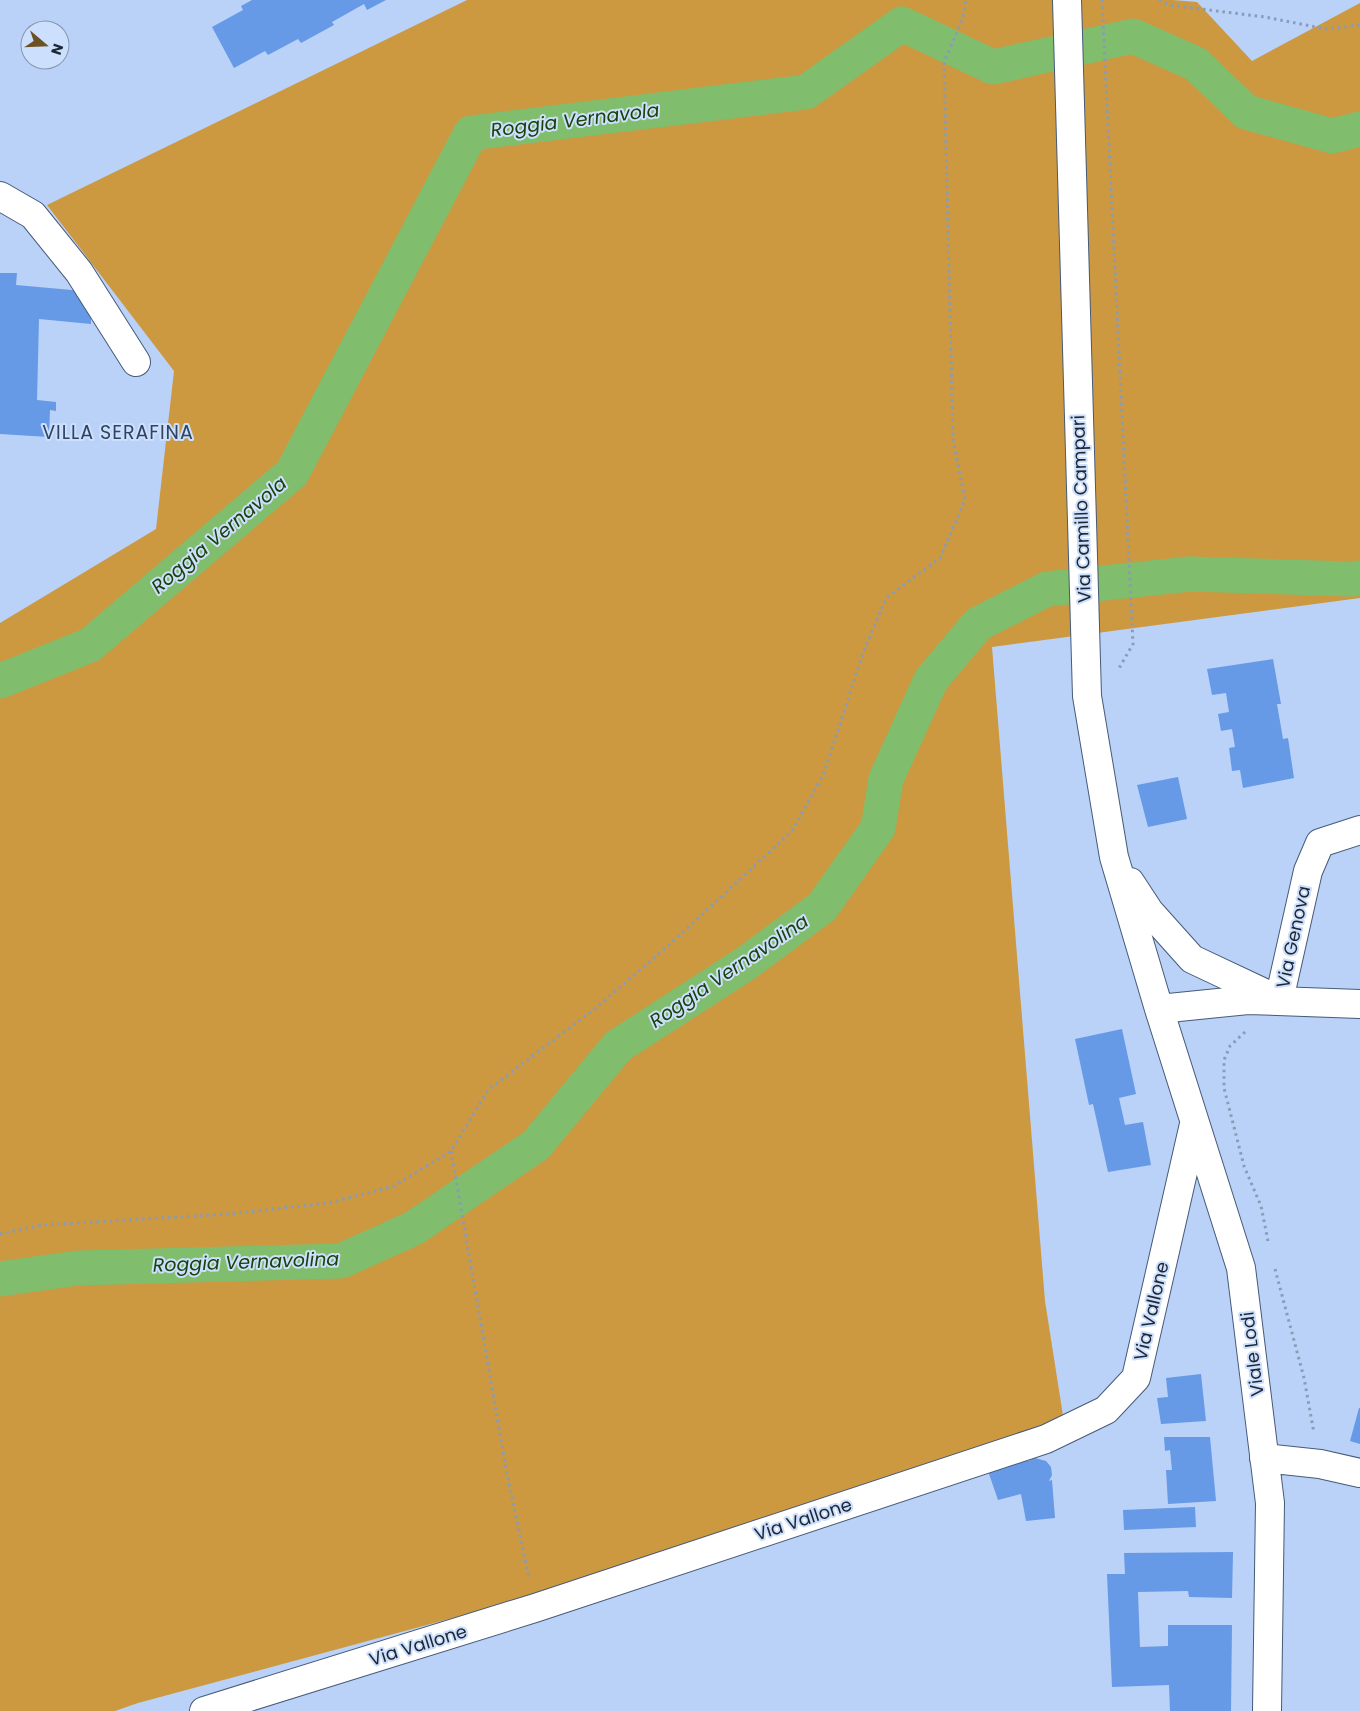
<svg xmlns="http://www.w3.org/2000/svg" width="1360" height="1711" font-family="Poppins,sans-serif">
<rect width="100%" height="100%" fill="#bad2f7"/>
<path fill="#cc9941" d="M467 0H1173L1197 2 1252 61 1360 3V598L992 647 1045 1301 1064 1422 516 1601 138 1703 115 1711H0V623L156 529 174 371 47 205Z"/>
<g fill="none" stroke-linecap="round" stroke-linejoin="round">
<path stroke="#80bd6d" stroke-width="35" d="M0 681 90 645 292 473 471 133 806 92 902 24 993 67 1133 36 1196 64 1246 112 1332 136 1360 129
M0 1279 78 1268 341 1261 414 1228 536 1145 618 1046 745 964 822 907 878 828 886 779 931 680 978 624 1047 589 1190 574 1351 579 1360 578"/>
</g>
<path fill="#6699e6" d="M252 0H386L367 10 364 4 332 22 334 25 301 43 298 39 268 55 265 51 234 68 212 27 243 10 241 6Z
M0 273H17L16 285 83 291 91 309V324L39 319 37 400 56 402V411L50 410 49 437 0 434Z
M1273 659 1281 704H1277L1283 739 1288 738 1294 778 1243 788 1240 770 1232 771 1229 748 1235 747 1232 729 1221 731 1218 714 1229 712 1226 693 1212 695 1207 669Z
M1178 777 1187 819 1148 827 1137 785Z
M1122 1029 1136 1094 1119 1098 1125 1125 1143 1122 1151 1165 1108 1172 1093 1104 1089 1105 1075 1039Z
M1201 1374 1206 1421 1161 1424 1157 1398 1168 1397 1166 1378Z
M1359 1408H1360V1444L1350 1441Z
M1164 1437H1210L1216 1501 1168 1504 1166 1470H1172L1170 1450 1165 1451Z
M1035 1458 1046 1461 1051 1467 1052 1475 1049 1481 1052 1480 1055 1518 1026 1521 1021 1494 998 1500 988 1471 1027 1459 1028 1461Z
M1195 1507 1196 1527 1124 1530 1123 1510Z
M1233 1552 1232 1598 1189 1597 1188 1591 1138 1592 1140 1647 1168 1646V1625H1232L1231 1711H1170L1169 1685 1112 1687 1107 1574H1125L1124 1553Z"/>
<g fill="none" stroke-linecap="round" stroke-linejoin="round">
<g stroke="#465a79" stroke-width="30">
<path id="minor" d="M1067 0 1087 696 1114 857 1159 1009 1241 1268 1270 1503 1267 1711
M0 196 33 215 79 272 136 362
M1130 882 1149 911 1192 959 1279 1000
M1279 1000 1308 871 1320 843 1360 830
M1159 1009 1248 1000 1360 1004
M1264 1458 1320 1464 1360 1473
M204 1711 535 1608 1046 1439 1106 1410 1136 1378 1194 1124"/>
</g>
<path stroke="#889bb8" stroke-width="3" stroke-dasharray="2.5 4" stroke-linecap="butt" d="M1102 0 1133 644 1118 670
M1159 0 1169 5 1265 17 1326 29 1360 25
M1245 1032 1230 1046 1224 1060V1088L1244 1166 1261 1206 1268 1241
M451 1151 507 1474 529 1578
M0 1234 42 1225 229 1214 328 1203 394 1186 451 1151 488 1090 598 1006 668 946 792 831 824 773 863 653 886 598 940 558 965 500 953 440 944 62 963 18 966 0
M1275 1269 1304 1378 1314 1433"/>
<use href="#minor" stroke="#fff" stroke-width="28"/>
</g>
<g text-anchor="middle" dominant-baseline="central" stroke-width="4" stroke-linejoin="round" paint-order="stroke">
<g font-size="18" fill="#1d2633" stroke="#ccdffd">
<text transform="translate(1081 509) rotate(-92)">Via Camillo Campari</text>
<text transform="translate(1293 937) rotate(-78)">Via Genova</text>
<text transform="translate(1151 1311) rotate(-77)">Via Vallone</text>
<text transform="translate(1252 1354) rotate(-97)">Viale Lodi</text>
<text transform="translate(803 1519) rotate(-18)">Via Vallone</text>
<text transform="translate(418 1645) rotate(-17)">Via Vallone</text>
</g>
<g font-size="19" font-style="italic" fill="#1a410a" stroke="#ccdffd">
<text transform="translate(575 120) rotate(-7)">Roggia Vernavola</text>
<text transform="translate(219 535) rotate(-40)">Roggia Vernavola</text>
<text transform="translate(729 971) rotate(-34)">Roggia Vernavolina</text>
<text transform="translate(246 1262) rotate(-2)">Roggia Vernavolina</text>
</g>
<g font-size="19" letter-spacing="1" fill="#304361" stroke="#ccdffd">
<text x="118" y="432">VILLA SERAFINA</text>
</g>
</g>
<g transform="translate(45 45) rotate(109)"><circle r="24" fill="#ccdffd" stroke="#8695ac"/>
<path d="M0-4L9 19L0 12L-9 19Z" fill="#6c5124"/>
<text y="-8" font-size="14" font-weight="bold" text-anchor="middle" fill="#1d2633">N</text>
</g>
</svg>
